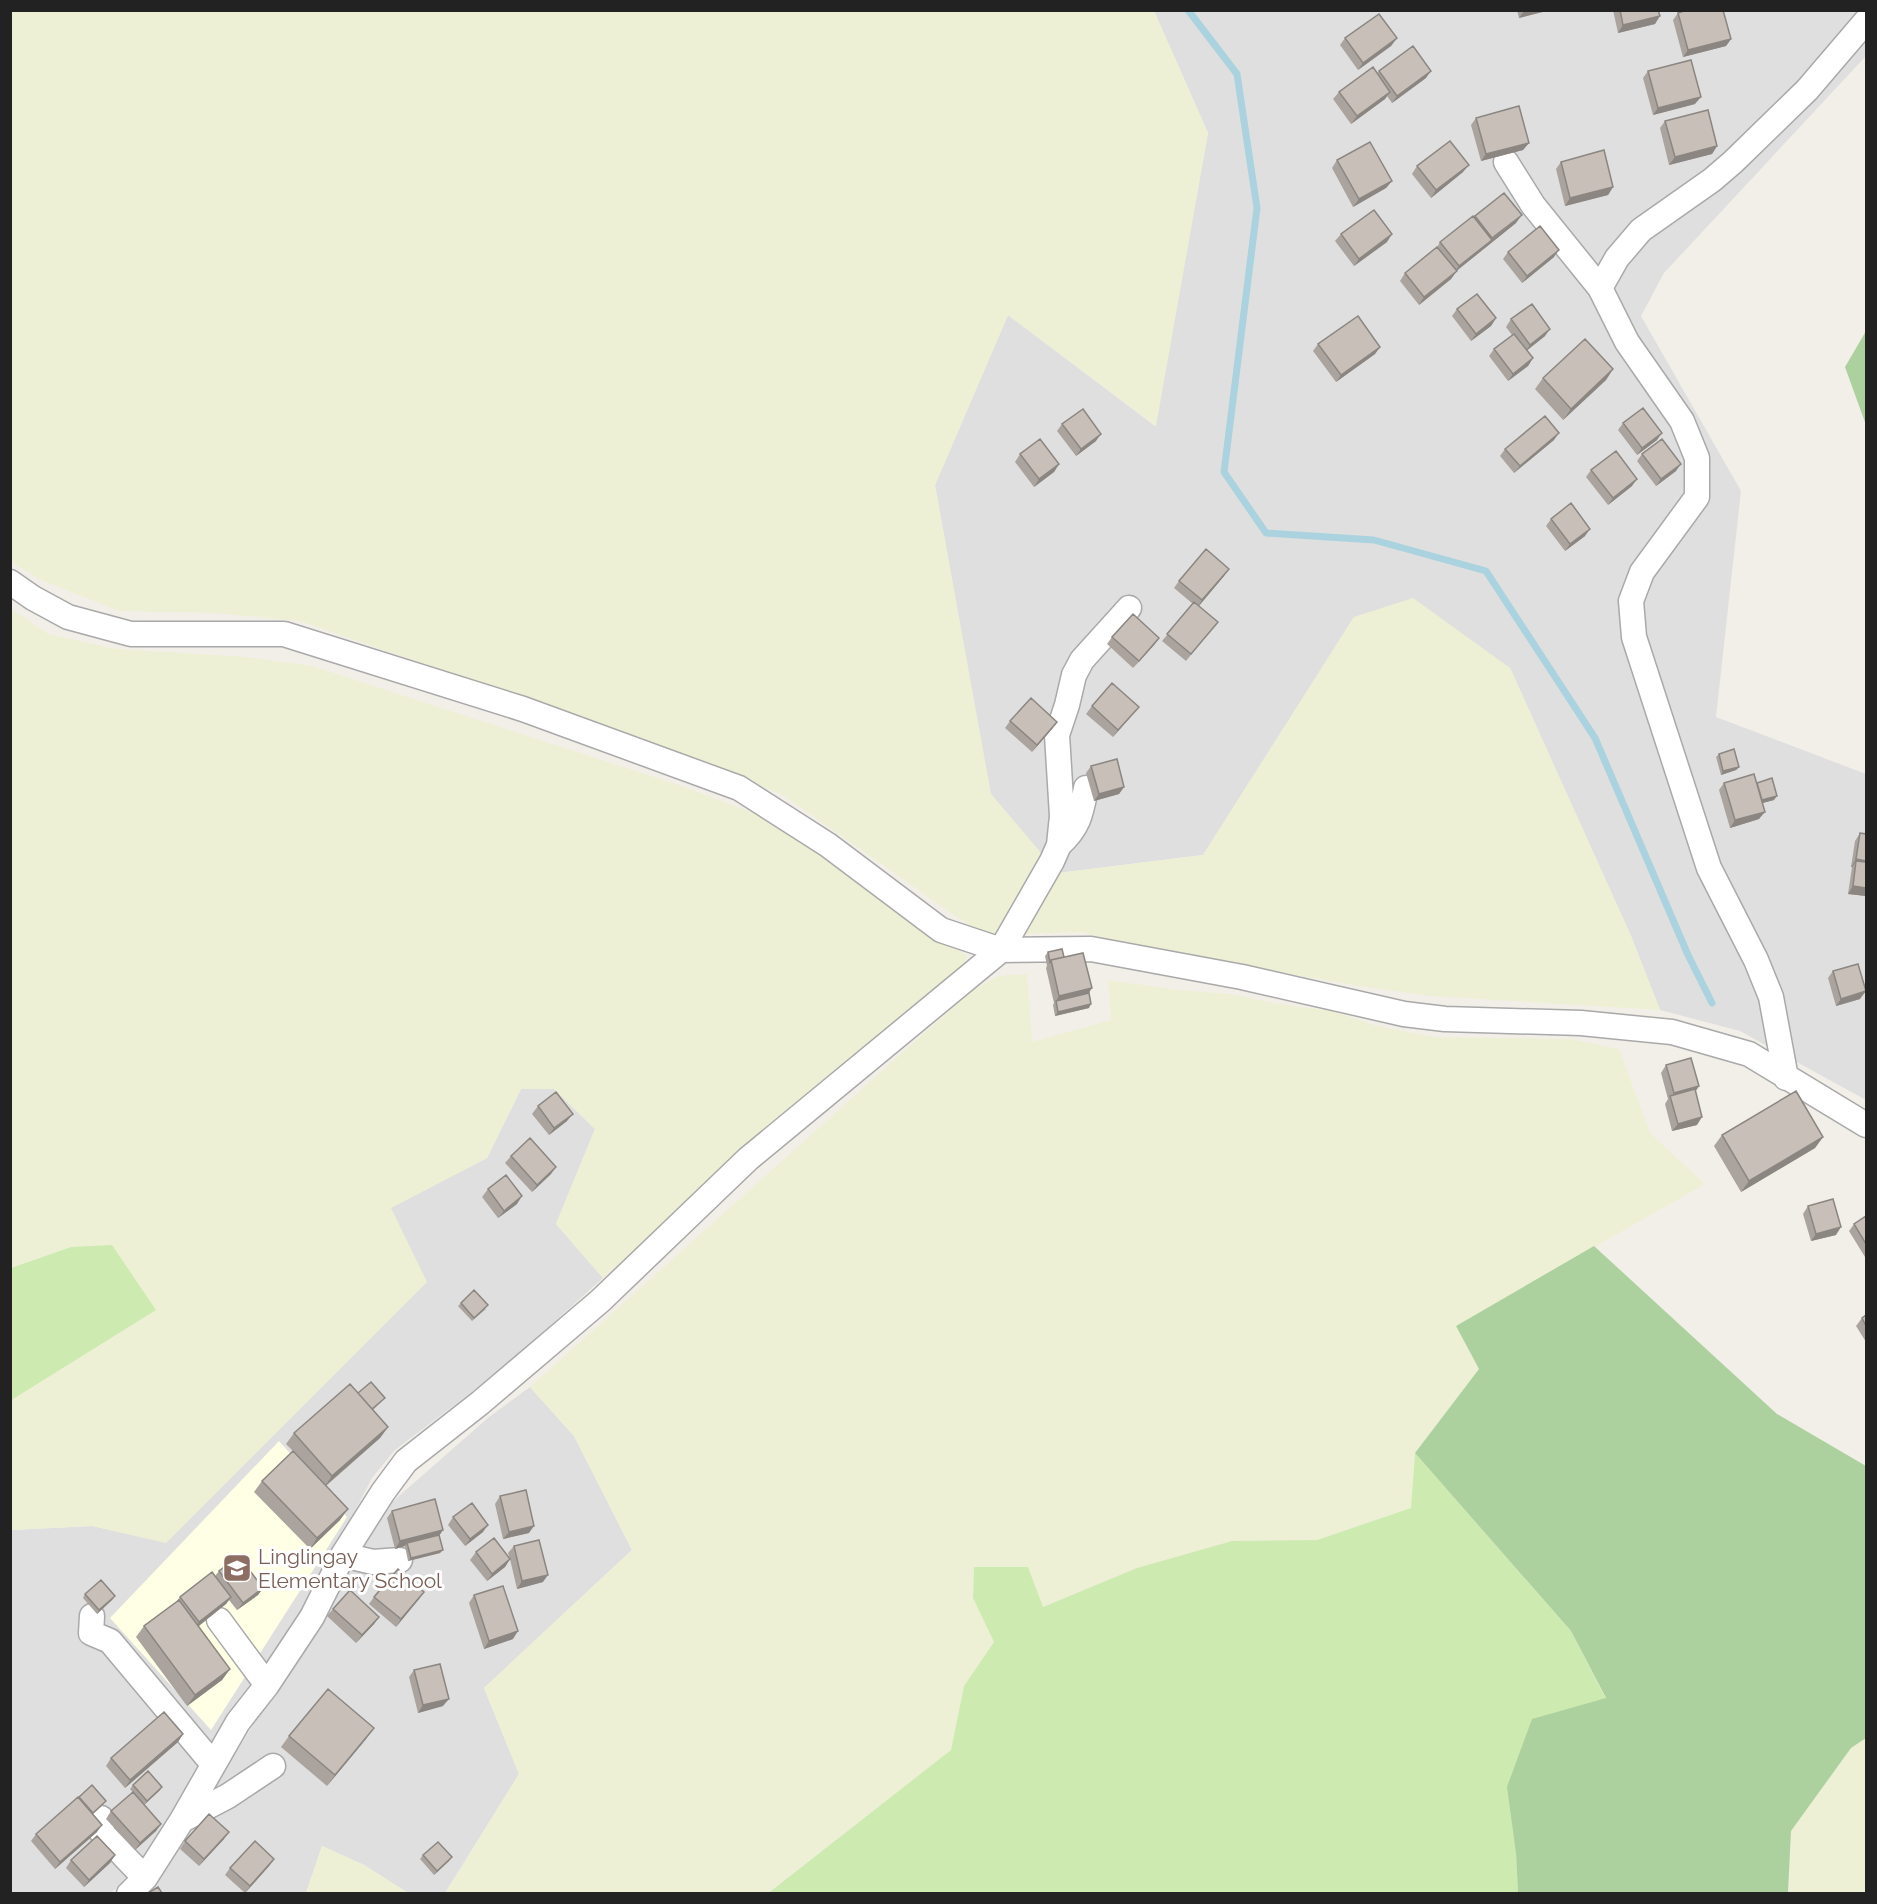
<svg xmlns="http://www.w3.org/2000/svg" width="1877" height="1904" font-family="Raleway,sans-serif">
<rect width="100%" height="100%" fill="#f2efe9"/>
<path fill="#e0dfdf" d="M1154 11H1866V56L1664 273 1641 316 1741 491 1716 717 1866 774V1100L1740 1031 1660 1010 1631 936 1510 668 1354 617 1203 855 1058 873 990 794 935 485 1008 315 1155 426 1208 133Z
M521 1089H554L595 1129 556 1224 603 1278 502 1369 395 1450 372 1478 308 1602 192 1777 153 1844 123 1882 111 1893 11 1894V1530L93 1526 166 1542 271 1437 390 1208 487 1158Z
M530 1387 574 1436 632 1550 484 1688 519 1774 445 1893H408L364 1865 322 1846 306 1893 141 1894 171 1857 391 1503 489 1417Z"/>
<path fill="#ffffe5" d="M279 1441 347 1517 211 1730 110 1618Z"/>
<path fill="#eef0d5" d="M10 11H1154L1208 133 1156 426 1008 315 935 485 991 794 1058 873 1203 855 1354 617 1413 598 1510 668 1631 936 1660 1010 1430 996 1360 986 1137 948 1083 932 994 935 971 927 783 795 691 757 300 621 215 613 119 611 39 579 10 561Z
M11 609 48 634 116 649 246 657 312 666 682 786 756 814 849 870 905 920 941 944 963 952 967 957 963 965 603 1278 556 1224 595 1129 554 1089H521L487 1158 391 1208 427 1282 166 1543 92 1526 11 1530V1402L71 1247 11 1268Z
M1027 974 1032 1042 1111 1020 1108 980 1179 990 1230 994 1279 1004 1332 1011 1377 1026 1434 1037 1570 1039 1619 1049 1650 1133 1705 1184 1456 1326 1479 1369 1415 1453 1411 1508 1317 1540 1232 1541 1137 1568 1043 1607 973 1598 994 1642 964 1686 951 1750 767 1893 445 1894 519 1774 484 1688 632 1550 574 1436 530 1387 970 992 998 976Z
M1866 1738V1893L1789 1894 1791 1831 1851 1748Z
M322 1846 364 1865 408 1893H306Z"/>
<path fill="#cdebb0" d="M112 1245 156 1310 13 1399 11 1402V1268L71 1247Z
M1415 1453 1571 1631 1606 1699 1516 1853 1518 1893 988 1894 986 1892 985 1894H767L951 1750 964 1686 994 1642 973 1598 974 1567H1028L1043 1607 1137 1568 1232 1541 1317 1540 1411 1508Z"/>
<path fill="#add19e" d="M1866 331V425L1845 367Z
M1594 1246 1777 1414 1866 1466V1738L1851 1748 1791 1831 1788 1893H1518L1516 1853 1507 1787 1532 1719 1606 1698 1571 1631 1415 1453 1479 1369 1456 1326Z"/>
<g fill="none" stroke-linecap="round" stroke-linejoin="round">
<path stroke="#aad3df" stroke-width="7" d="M1188 10 1237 74 1257 208 1224 472 1266 533 1374 540 1486 571 1595 738 1688 955 1712 1003"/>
<g stroke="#a9a9a9" stroke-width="27">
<path id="minor" d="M1506 162 1533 205 1600 288
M10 582 33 598 68 617 131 634H284L523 709 739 788 828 845 941 930 1001 950 1052 861 1059 845 1062 816 1057 735 1067 705 1074 675 1082 660 1129 608
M1059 845C1079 827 1081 814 1086 788
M1786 1078 1771 997 1756 960 1709 868 1634 637 1631 601 1642 572 1697 497V458L1682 421 1627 342 1600 288 1617 258 1641 230 1712 180 1733 162 1807 90 1866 21
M343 1555 373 1562 400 1560
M92 1616 91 1633 110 1641 213 1764
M219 1620 267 1685
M101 1818 102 1833 145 1878
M182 1820 228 1796 273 1766
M129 1894 145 1878 182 1820 238 1722 267 1685 312 1617 343 1555 383 1492 406 1461 480 1403 600 1301 748 1159 1001 950 1091 949 1242 977 1404 1014 1445 1019 1581 1023 1672 1032 1749 1054 1866 1125"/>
</g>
<use href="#minor" stroke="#fff" stroke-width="24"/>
</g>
<path fill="#aba49e" d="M1517 10H1547L1519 18Z
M1613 10H1658L1655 24 1618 33Z
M1678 13 1731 39 1726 46 1683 57 1673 20Z
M1345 38H1397L1391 46 1358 70 1340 45Z
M1379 71 1426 78 1392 103 1387 96 1385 99 1351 124 1333 99 1339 92 1377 74Z
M1648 71 1695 104 1653 115 1643 78Z
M1476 118 1529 143 1523 150 1481 161 1471 125Z
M1665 121 1717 146 1712 154 1669 165 1660 128Z
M1337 160 1392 181 1386 188 1353 207 1332 168Z
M1561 162 1613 187 1608 195 1565 206 1556 169Z
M1417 166 1463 172 1431 198 1412 174Z
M1475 216 1516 223 1456 271 1451 279 1419 305 1400 281 1405 273 1436 249 1440 242Z
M1341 234 1387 242 1354 266 1335 241Z
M1508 252 1554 257 1522 283 1503 259Z
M1457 309 1496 318 1491 326 1471 341 1452 316Z
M1511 319 1545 336 1527 350 1533 358 1528 366 1508 381 1489 356 1494 349 1512 335 1506 327Z
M1318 344 1380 347 1375 354 1336 382 1313 351Z
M1613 369 1606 380 1563 420 1535 389 1543 378Z
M1623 423 1657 440 1637 455 1618 430Z
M1062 424 1096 441 1076 456 1057 431Z
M1554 440 1514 473 1500 456 1505 449Z
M1020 454 1059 464 1054 472 1034 487 1015 462Z
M1642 454 1676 471 1656 486 1637 461Z
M1591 470 1632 486 1608 505 1586 477Z
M1551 519 1585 536 1565 551 1546 526Z
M1224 576 1199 606 1212 629 1186 661 1162 641 1193 604 1174 588 1179 581Z
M1112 637 1159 638 1154 645 1133 668 1107 644Z
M1092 706 1133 714 1113 737 1086 714Z
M1010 721 1057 722 1052 729 1032 752 1005 728Z
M1719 754 1739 767 1736 770 1721 775 1716 757Z
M1091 766 1124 787 1119 794 1094 801 1086 773Z
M1724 783 1756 784 1774 800 1762 803 1759 819 1730 828 1719 790Z
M1860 833 1866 896 1848 894 1852 867H1851L1855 841Z
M1048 952 1064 957 1088 993 1089 1008 1055 1016 1053 1005 1054 1003 1046 968 1047 966 1045 956Z
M1833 971 1860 999 1836 1006 1828 978Z
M1666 1065 1699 1086 1695 1091 1697 1125 1672 1131 1665 1104 1668 1099 1661 1073Z
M538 1106 567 1121 549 1135 532 1114Z
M1722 1135 1823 1137 1815 1148 1741 1192 1714 1146Z
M511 1156 551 1174 532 1192 505 1163Z
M488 1189 517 1204 498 1218 482 1197Z
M1808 1206 1836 1235 1811 1241 1803 1214Z
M1866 1216V1256L1865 1257 1849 1231 1854 1224Z
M461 1303 486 1309 472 1321 458 1306Z
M1866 1315V1342L1856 1326 1862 1318Z
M358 1393 382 1401 373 1410 388 1427 380 1438 326 1486 340 1520 310 1549 254 1492 262 1481 293 1451 286 1444 294 1433Z
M500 1496 529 1533 503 1539 495 1504Z
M392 1511 443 1530 439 1536 440 1553 408 1561 405 1546 395 1549 387 1518Z
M453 1517 483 1532 465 1546 448 1525Z
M514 1546 543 1582 517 1589 510 1559 505 1567 487 1581 470 1560 476 1552 510 1559 508 1553Z
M219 1571 263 1588 258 1595 237 1610 229 1600 226 1604 198 1626 230 1669 222 1680 187 1706 136 1637 144 1626 176 1602 180 1597 215 1576Z
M85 1594 115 1596 112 1600 97 1614 83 1598Z
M474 1595 513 1639 484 1649 469 1603Z
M374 1597 419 1599 396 1627 369 1604Z
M333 1609 379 1617 374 1624 356 1643 327 1616Z
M414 1670 443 1706 418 1713 409 1677Z
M183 1734 178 1742 125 1788 106 1766 111 1758Z
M289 1736 366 1739 327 1786 281 1747Z
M133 1785 162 1787 159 1791 144 1805 161 1824 156 1831 135 1850 106 1819 111 1811 135 1795 130 1789Z
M104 1804 93 1814 97 1832 55 1869 31 1841 36 1834Z
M224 1839 199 1866 180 1849 185 1841Z
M115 1855 110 1863 84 1887 66 1868 71 1860Z
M423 1855 449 1861 434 1875 420 1859Z
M274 1859 269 1866 245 1893 225 1875 230 1868Z"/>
<path fill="#8b8681" d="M1547 10V11L1519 18 1524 11Z
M1660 16 1655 24 1618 33 1623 25Z
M1397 38 1391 46 1358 70 1363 63Z
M1731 39 1726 46 1683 57 1688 50Z
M1431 71 1426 78 1392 103 1397 96Z
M1390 92 1385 99 1351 124 1357 116Z
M1701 97 1695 104 1653 115 1658 108Z
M1529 143 1523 150 1481 161 1486 154Z
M1717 146 1712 154 1669 165 1675 157Z
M1469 165 1463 172 1431 198 1436 190Z
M1392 181 1386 188 1353 207 1359 199Z
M1613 187 1608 195 1565 206 1570 198Z
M1522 215 1516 223 1454 273 1459 266Z
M1392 234 1387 242 1354 266 1359 259Z
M1559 250 1554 257 1522 283 1527 276Z
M1457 271 1451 279 1419 305 1424 297Z
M1496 318 1491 326 1471 341 1476 334Z
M1550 329 1545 336 1525 352 1530 345Z
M1380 347 1375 354 1336 382 1341 375Z
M1533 358 1528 366 1508 381 1513 374Z
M1613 369 1606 380 1563 420 1571 409Z
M1559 433 1554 440 1514 473 1520 466Z
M1662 433 1657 440 1637 455 1642 448Z
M1101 434 1096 441 1076 456 1081 449Z
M1059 464 1054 472 1034 487 1039 479Z
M1681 464 1676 471 1656 486 1661 479Z
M1637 479 1632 486 1608 505 1613 498Z
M1590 529 1585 536 1565 551 1570 544Z
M1229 569 1224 576 1197 608 1202 600Z
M1159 638 1154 645 1133 668 1139 661Z
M1139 707 1133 714 1113 737 1118 730Z
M1057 722 1052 729 1032 752 1037 745Z
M1739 767 1736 770 1721 775 1723 771Z
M1124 787 1119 794 1094 801 1099 794Z
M1777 796 1774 800 1759 804 1762 800Z
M1765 812 1759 819 1730 828 1735 820Z
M1856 859 1866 861V869L1856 861 1852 867H1851Z
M1853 886 1866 888V896L1848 894Z
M1092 988 1087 996 1056 1001 1059 996Z
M1866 991 1860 999 1836 1006 1841 999Z
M1091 1004 1089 1008 1055 1016 1058 1012Z
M1699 1086 1694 1094 1671 1098 1674 1093Z
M573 1114 567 1121 549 1135 554 1128Z
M1702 1117 1697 1125 1672 1131 1678 1124Z
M1823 1137 1815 1148 1741 1192 1749 1181Z
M556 1167 551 1174 532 1192 537 1185Z
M522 1196 517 1204 498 1218 504 1211Z
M1841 1227 1836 1235 1811 1241 1816 1234Z
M388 1427 380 1438 324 1487 332 1476Z
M348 1509 340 1520 310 1549 317 1538Z
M488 1525 483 1532 465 1546 470 1539Z
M534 1526 529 1533 503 1539 509 1532Z
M443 1530 438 1537 407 1543 405 1546 395 1549 400 1541Z
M443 1550 440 1553 408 1561 411 1558Z
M510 1559 505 1567 487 1581 492 1574Z
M548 1575 543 1582 517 1589 522 1581Z
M263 1588 258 1595 237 1610 243 1603Z
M424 1592 419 1599 396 1627 401 1619Z
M115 1596 112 1600 97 1614 99 1610Z
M231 1597 226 1604 194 1630 199 1622Z
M379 1617 374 1624 356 1643 362 1635Z
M518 1631 513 1639 484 1649 489 1641Z
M230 1669 222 1680 187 1706 195 1695Z
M449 1699 443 1706 418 1713 423 1705Z
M374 1728 366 1739 327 1786 335 1775Z
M183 1734 178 1742 125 1788 130 1780Z
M162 1787 159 1791 144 1805 147 1801Z
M161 1824 156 1831 135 1850 140 1843Z
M102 1825 97 1832 55 1869 60 1862Z
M229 1832 224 1839 199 1866 204 1859Z
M115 1855 110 1863 84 1887 89 1880Z
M452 1857 449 1861 434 1875 437 1871Z
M274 1859 269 1866 245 1893 250 1886Z"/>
<path fill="#c7bfb8" stroke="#8b8681" stroke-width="1.5" d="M1620 10H1658L1660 16 1623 25Z
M1687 10H1723L1731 39 1688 50 1678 13Z
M1379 14 1397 38 1363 63 1345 38Z
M1413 46 1431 71 1397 96 1379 71Z
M1691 60 1701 97 1658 108 1648 71Z
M1373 67 1390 92 1357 116 1339 92Z
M1519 106 1529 143 1486 154 1476 118Z
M1708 110 1717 146 1675 157 1665 121Z
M1450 141 1469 165 1436 190 1417 166Z
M1370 142 1392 181 1359 199 1337 160Z
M1604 150 1613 187 1570 198 1561 162Z
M1504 193 1522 215 1492 238 1475 216Z
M1374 210 1392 234 1359 259 1341 234Z
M1473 216 1492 240 1459 266 1440 242Z
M1540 226 1559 250 1527 276 1508 252Z
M1437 247 1457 271 1424 297 1405 273Z
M1477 294 1496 318 1476 334 1457 309Z
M1532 304 1550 329 1530 345 1511 319Z
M1358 316 1380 347 1341 375 1318 344Z
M1514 334 1533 358 1513 374 1494 349Z
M1585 339 1613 369 1571 409 1543 378Z
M1643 408 1662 433 1642 448 1623 423Z
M1083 409 1101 434 1081 449 1062 424Z
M1545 416 1559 433 1520 466 1505 449Z
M1040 439 1059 464 1039 479 1020 454Z
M1662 439 1681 464 1661 479 1642 454Z
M1616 451 1637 479 1613 498 1591 470Z
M1571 503 1590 529 1570 544 1551 519Z
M1206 549 1229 569 1202 600 1179 581Z
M1194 602 1218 622 1191 654 1167 634Z
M1133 614 1159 638 1139 661 1112 637Z
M1112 683 1139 707 1118 730 1092 706Z
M1031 698 1057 722 1037 745 1010 721Z
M1734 749 1739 767 1723 771 1719 754Z
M1117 759 1124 787 1099 794 1091 766Z
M1754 774 1765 812 1735 820 1724 783Z
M1772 778 1777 796 1762 800 1757 783Z
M1860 833 1866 834V861L1856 859Z
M1856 861 1866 862V888L1853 886Z
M1062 949 1064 957 1051 960 1050 962 1048 952Z
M1083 953 1092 988 1059 996 1051 960Z
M1858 964 1866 991 1841 999 1833 971Z
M1089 993 1091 1004 1058 1012 1056 1001Z
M1691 1058 1699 1086 1674 1093 1666 1065Z
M1695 1089 1702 1117 1678 1124 1670 1096Z
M1796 1091 1823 1137 1749 1181 1722 1135Z
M556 1092 573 1114 554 1128 538 1106Z
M530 1138 556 1167 537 1185 511 1156Z
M506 1175 522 1196 504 1211 488 1189Z
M1833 1199 1841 1227 1816 1234 1808 1206Z
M1866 1216V1244L1854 1224Z
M474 1290 488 1305 474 1318 461 1303Z
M1866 1315V1326L1862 1318Z
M371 1382 385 1398 372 1409 358 1393Z
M350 1384 388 1427 332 1476 294 1433Z
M293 1451 348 1509 317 1538 262 1481Z
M526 1490 534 1526 509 1532 500 1496Z
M435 1499 443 1530 400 1541 392 1511Z
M472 1503 488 1525 470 1539 453 1517Z
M439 1535 443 1550 411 1558 407 1543Z
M494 1538 510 1559 492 1574 476 1552Z
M539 1540 548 1575 522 1581 514 1546Z
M239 1556 263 1588 243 1603 219 1571Z
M398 1569 424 1592 401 1619 374 1597Z
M212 1572 231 1597 199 1622 180 1597Z
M101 1580 115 1596 99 1610 85 1594Z
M503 1586 518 1631 489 1641 474 1595Z
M350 1590 379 1617 362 1635 333 1609Z
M179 1600 230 1669 195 1695 144 1626Z
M440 1664 449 1699 423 1705 414 1670Z
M328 1689 374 1728 335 1775 289 1736Z
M164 1712 183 1734 130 1780 111 1758Z
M148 1771 162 1787 147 1801 133 1785Z
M92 1785 106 1801 93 1813 79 1797Z
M133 1792 161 1824 140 1843 111 1811Z
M78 1797 102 1825 60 1862 36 1834Z
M209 1814 229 1832 204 1859 185 1841Z
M97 1836 115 1855 89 1880 71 1860Z
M255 1841 274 1859 250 1886 230 1868Z
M438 1842 452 1857 437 1871 423 1855Z
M158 1887 162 1893H148Z"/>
<defs>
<g id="school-square" transform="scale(1.5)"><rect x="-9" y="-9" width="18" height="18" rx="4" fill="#8d6e63" stroke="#fff"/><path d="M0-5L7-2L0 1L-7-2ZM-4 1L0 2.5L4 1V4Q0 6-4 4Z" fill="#fff"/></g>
</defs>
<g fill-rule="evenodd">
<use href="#school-square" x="237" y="1568"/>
</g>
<g text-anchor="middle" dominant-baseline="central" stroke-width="6" stroke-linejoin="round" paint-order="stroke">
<g font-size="21" fill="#785e54" stroke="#fff" text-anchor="start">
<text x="258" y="1556">Linglingay<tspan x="258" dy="24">Elementary School</tspan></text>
</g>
</g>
<rect width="1877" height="1904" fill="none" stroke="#222222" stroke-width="24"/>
</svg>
